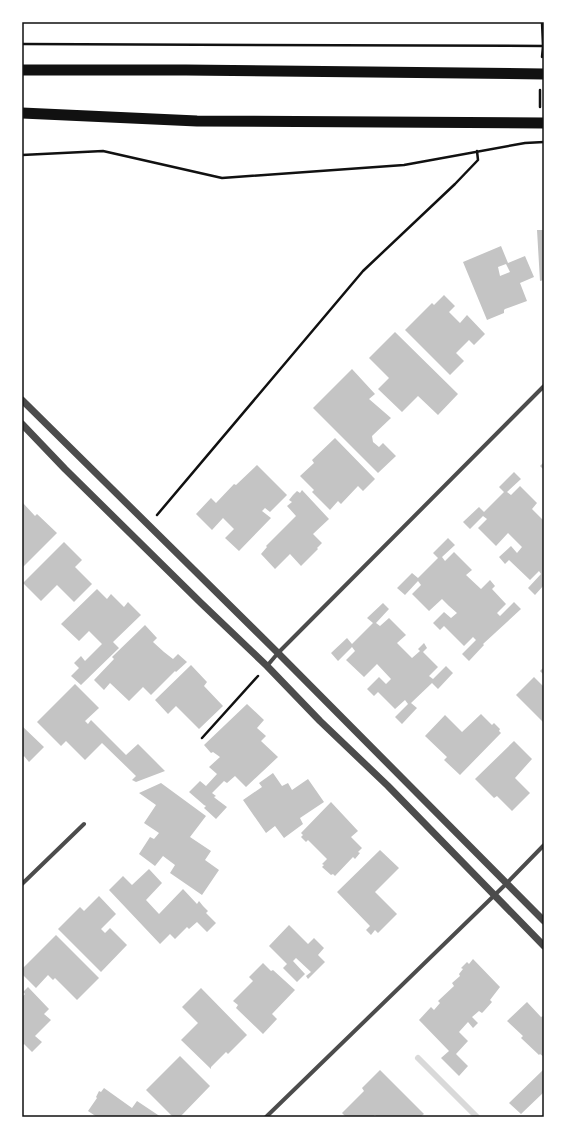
<svg xmlns="http://www.w3.org/2000/svg" width="566" height="1139" font-family="Montserrat,sans-serif">
<rect width="100%" height="100%" fill="#fff"/>
<g fill="none" stroke-linecap="round" stroke-linejoin="round">
<path stroke="#d9d9d9" stroke-width="6" d="M418 1058 477 1117"/>
</g>
<path fill="#c4c4c4" fill-rule="evenodd" d="M537 230H544V280L540 281Z
M501 246 508 263 525 256 534 277 520 283 527 301 505 309 504 310V313L487 320 463 262ZM506 264 510 272 500 276 498 267Z
M444 295 455 306 449 312 460 323 467 315 485 334 474 345 469 340 456 353 464 361 450 375 405 330 432 303 434 305Z
M395 332 458 394 438 415 418 396 402 412 378 389 389 378 369 358Z
M352 369 375 394 369 399 391 418 372 436 373 442 379 447 383 443 396 456 378 473 313 408Z
M335 438 375 479 363 491 358 486 341 504 338 501 330 510 312 492 314 490 300 476 314 463 312 460Z
M544 462V470L540 466Z
M257 465 287 495 270 512 265 508 262 511 271 518 239 551 225 538 234 529 223 518 212 530 196 514 211 498 216 503 234 484 236 485Z
M514 472 521 479 507 492 511 495 520 486 537 503 532 509 544 521V585L535 595 528 588 541 574 539 571 530 580 509 560 505 564 499 557 511 546 517 553 522 547 508 533 496 546 478 528 487 519 483 516 470 529 463 522 479 507 484 512 504 492 499 487Z
M302 490 329 519 313 534 322 543 317 548 318 549 301 566 290 554 275 569 261 554 267 547 266 546 296 516 287 506 292 502 289 500 293 495 297 491 300 493Z
M23 503 35 516 37 514 57 533 22 568V505Z
M448 538 455 545 442 557 445 561 454 552 472 570 466 575 481 589 490 580 495 586 492 589 506 604 497 613 500 616 514 602 521 609 483 644 484 645 469 661 462 654 476 640 473 637 464 646 444 626 440 630 433 623 444 612 451 618 457 613 449 606 442 599 429 611 412 594 421 585 418 581 405 595 397 588 412 573 418 578 438 558 433 553Z
M64 542 82 560 75 567 92 584 74 602 57 585 41 601 23 583Z
M97 589 107 599 111 594 124 607 128 602 141 615 113 642 119 648 81 685 71 676 79 668 74 663 81 656 85 661 102 644 89 631 79 641 61 624Z
M383 603 389 609 376 623 380 626 389 618 406 635 397 643 412 658 420 651 418 649 424 643 427 648 423 652 438 667 429 676 433 679 446 666 453 673 438 689 432 683 411 703 417 708 402 724 395 717 408 704 405 700 395 709 378 692 374 696 367 689 379 677 386 684 391 679 377 664 364 677 346 660 355 651 352 647 338 661 331 653 347 638 352 644 373 623 367 618Z
M145 625 157 638 153 642 164 652 173 659 178 654 187 662 176 672 175 671 151 695 143 687 129 701 110 683 104 690 94 680 114 659 112 657Z
M191 665 207 682 204 686 223 706 199 729 176 706 168 714 155 700Z
M544 667V675L540 671Z
M534 677 544 687V723L516 695Z
M75 684 99 708 85 721 88 724 91 720 126 755 138 744 165 771 136 782 132 780 136 776 102 743 85 760 66 741 61 746 37 722Z
M247 704 264 720 257 728 266 736 261 741 278 757 246 787 235 776 227 783 224 781 212 793 216 796 214 797 215 798 227 807 216 819 204 808 206 806 204 805 189 792 200 781 206 786 217 774 209 767 220 757 213 752 211 753 204 745Z
M481 714 492 725 494 723 500 729 499 731 501 733 460 775 444 760 447 757 425 736 445 715 462 732Z
M22 726 44 747 29 762 24 756 22 758Z
M514 741 532 759 515 778 530 793 512 811 497 796 494 798 475 779Z
M273 773 282 786 288 783 292 790 308 779 324 802 300 818 303 824 284 838 275 826 266 833 243 800 262 787 259 783Z
M161 783 206 816 190 837 211 851 205 860 219 870 202 895 170 873 175 865 163 856 155 866 139 854 150 837 154 839 159 833 144 823 156 805 139 793Z
M331 802 358 831 351 837 362 848 358 852 360 853 355 859 353 857 335 876 333 874 331 875 322 867 324 865 322 864 327 859 308 840 306 842 301 837 303 835 301 833Z
M380 850 399 868 375 892 397 914 378 933 375 930 371 935 366 930 370 926 337 892Z
M149 869 162 883 146 900 159 914 183 889 197 904 199 901 203 906 208 911 206 913 216 923 207 932 197 922 189 929 187 927 175 939 170 934 160 944 109 890 123 876 132 885Z
M99 896 116 914 101 929 105 933 110 928 127 945 101 972 58 929 80 907 84 911Z
M289 925 308 944 314 938 324 948 318 955 325 962 308 979 306 976 311 972 296 958 293 961 305 974 297 982 283 968 287 964 269 946Z
M56 935 99 978 77 1000 55 978 53 980 48 975 36 988 22 974V969Z
M473 959 500 987 490 1000 492 1002 484 1011 482 1013 479 1011 472 1017 478 1023 473 1028 468 1022 459 1032 468 1041 456 1054 468 1066 459 1076 441 1058 449 1051 419 1020 431 1007 434 1010 440 1003 438 1001 454 986 452 983 460 976 459 974 463 969 461 968 467 962 469 964Z
M263 963 271 971 273 970 295 990 272 1014 277 1019 263 1034 236 1008 238 1005 233 1001 253 981 249 977Z
M28 987 49 1009 44 1014 51 1020 35 1036 42 1042 32 1052 24 1044 22 1046V997L25 994 23 992Z
M201 988 247 1035 228 1054 226 1052 211 1067V1069L181 1040 198 1023 182 1007Z
M527 1002 541 1017 543 1016 544 1018V1057L540 1054 539 1055 521 1038 523 1036 507 1021Z
M180 1056 210 1086 180 1117H173L146 1090Z
M544 1069V1092L521 1114 509 1103Z
M380 1070 424 1114 420 1117H377L375 1115 372 1117H346L342 1113 364 1091 362 1088Z
M104 1088 132 1108 137 1101 161 1117H97L88 1111 97 1098 96 1097 99 1091 101 1092Z"/>
<g fill="none" stroke-linecap="round" stroke-linejoin="round">
<path stroke="#111" stroke-width="2.5" d="M542 22 543 46 542 57
M22 44 544 46
M540 107V90
M22 155 103 151 222 178 404 165 525 143 544 142
M157 515 363 271 455 184 478 160 477 151
M202 738 258 676"/>
<path stroke="#4c4c4c" stroke-width="4" d="M267 666 278 653 544 386
M22 884 84 824
M266 1117 506 884 544 845"/>
<path stroke="#4c4c4c" stroke-width="7" d="M22 400 278 653 544 921
M22 424 65 469 201 603 267 666 320 721 388 786 544 946"/>
<path stroke="#111" stroke-width="11" d="M22 70H186L544 74
M22 113 197 121 544 123"/>
</g>
<rect width="566" height="1139" fill="none" stroke="#ffffff" stroke-width="46"/>
<rect x="23" y="23" width="520" height="1093" fill="none" stroke="#111" stroke-width="1.5"/>
</svg>
